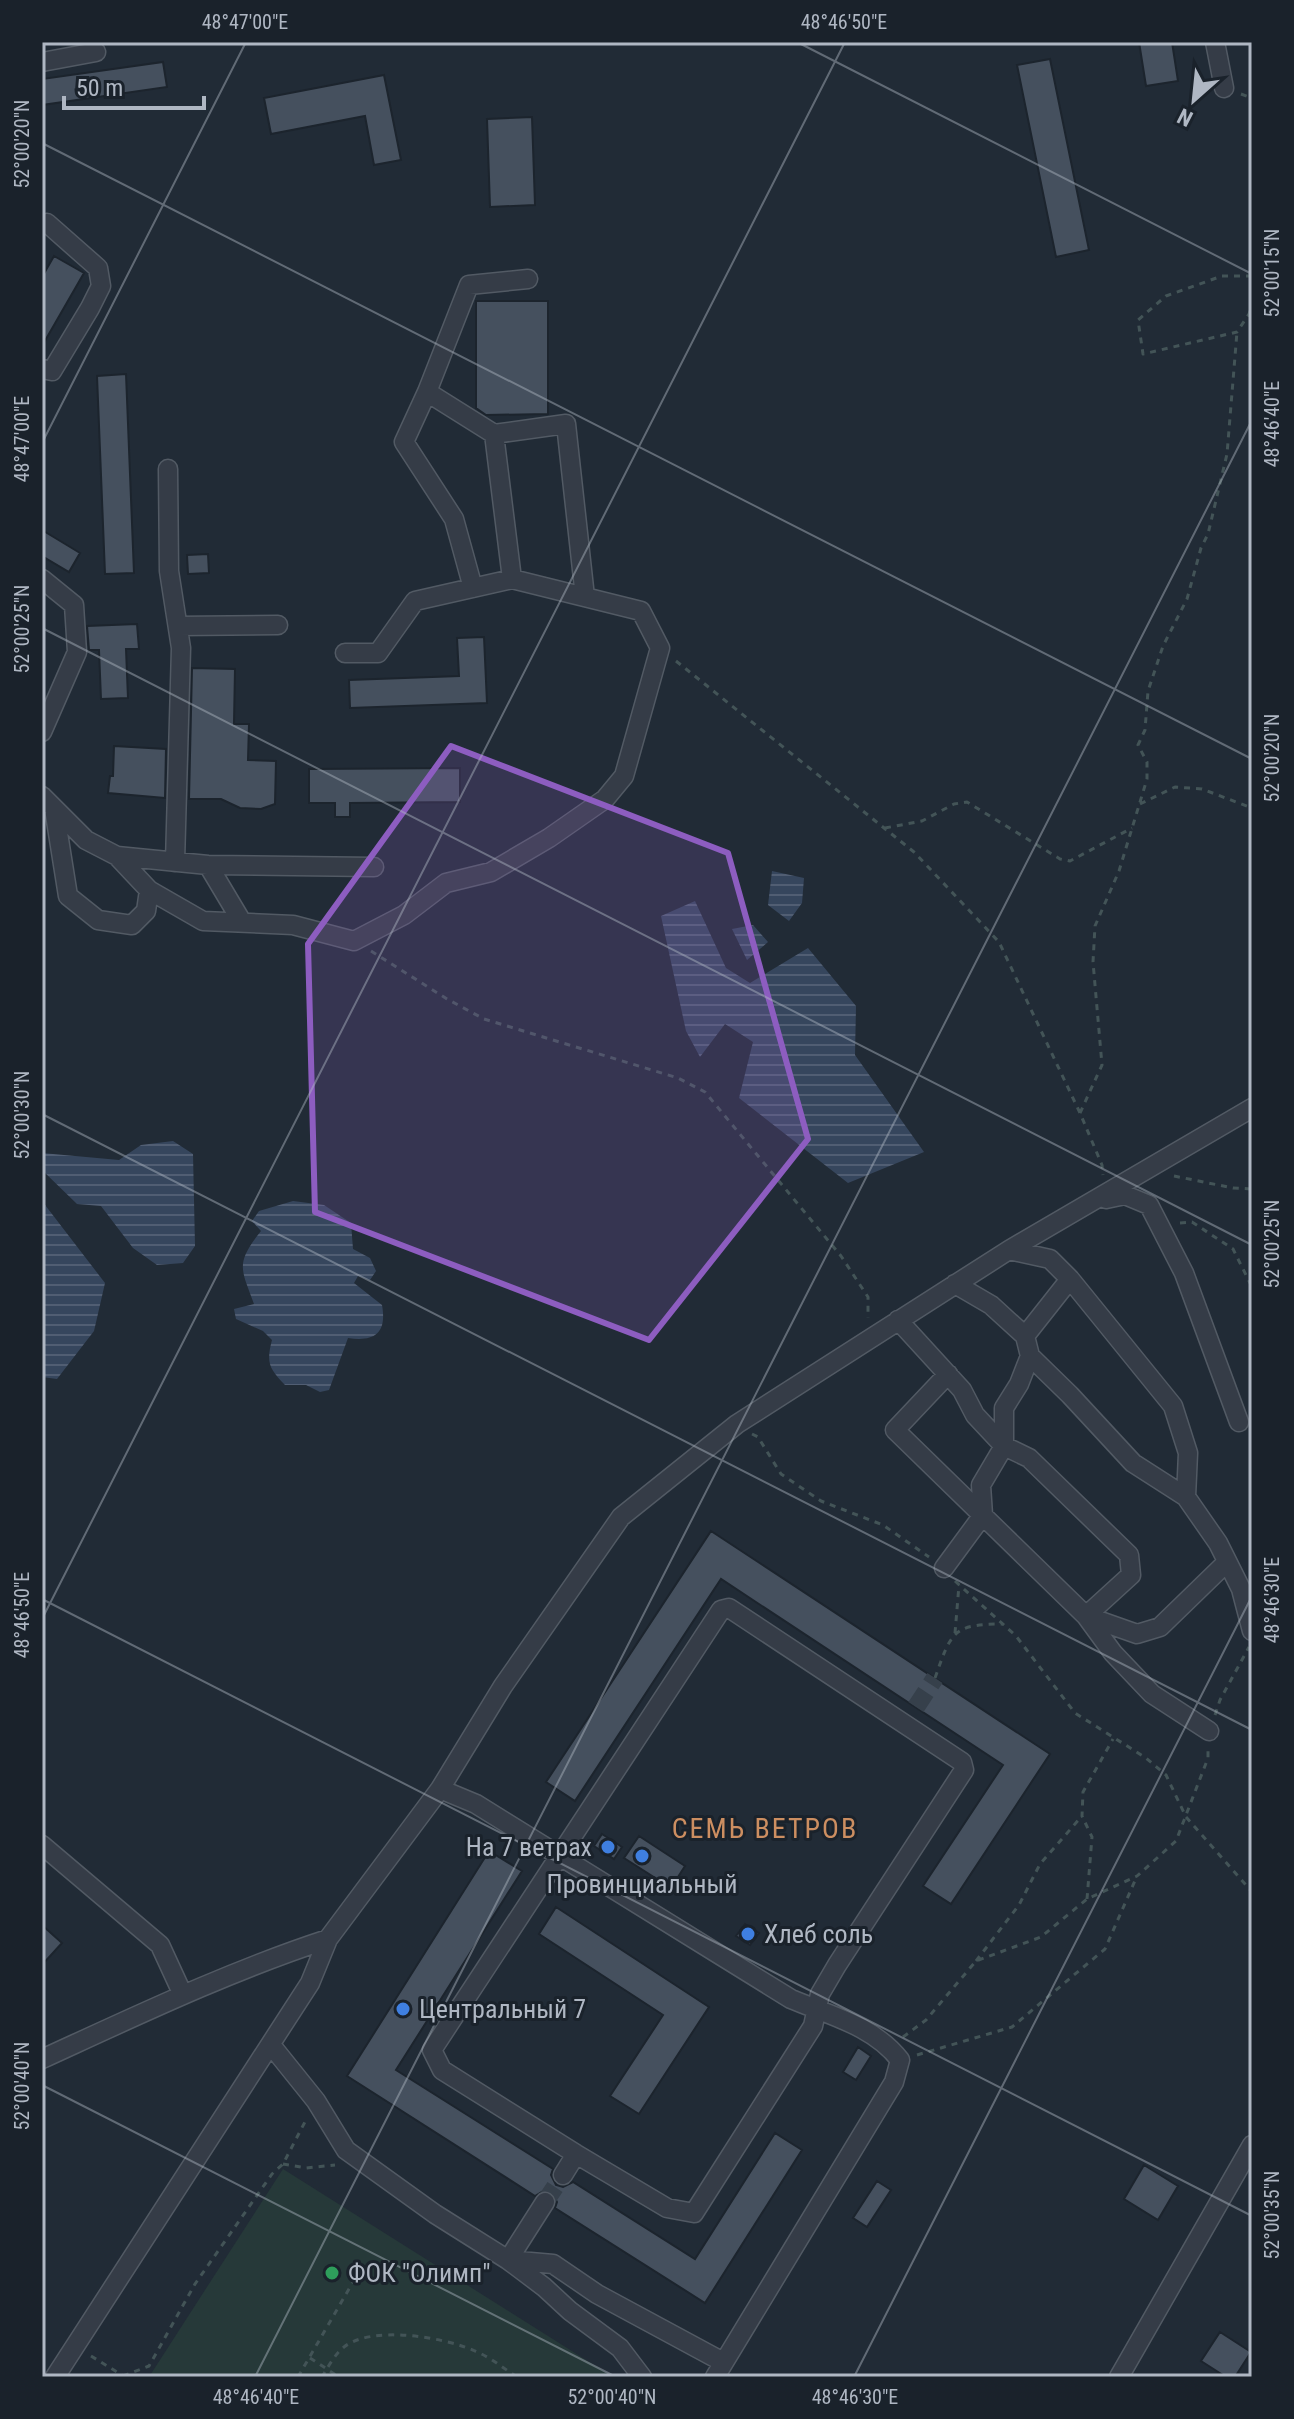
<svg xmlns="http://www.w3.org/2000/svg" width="1294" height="2419" font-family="'Roboto Condensed',sans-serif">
<defs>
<pattern id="water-rules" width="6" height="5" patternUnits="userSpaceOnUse" patternTransform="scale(2)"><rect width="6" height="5" fill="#36465d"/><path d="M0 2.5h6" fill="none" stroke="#515e73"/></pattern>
</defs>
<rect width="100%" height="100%" fill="#212b36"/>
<path fill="#263939" d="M283 2169 613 2377H149Z"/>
<path fill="url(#water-rules)" d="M772 871 804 878 802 903 789 921 768 905Z
M695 901 726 968 750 983 808 948 856 1006 855 1055 924 1152 848 1183 739 1098 753 1042 725 1024 700 1057 686 1031 661 916Z
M753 925 768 942 747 960 732 929Z
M173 1141 193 1154 195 1246 183 1263 157 1265 133 1248 101 1206 77 1204 42 1170V1153L119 1160 141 1145Z
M42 1201 105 1283 94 1331 57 1379 42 1377Z
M293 1201 324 1205 351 1223 353 1249 370 1258 376 1271 370 1280 358 1276 354 1283 382 1305C387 1333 375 1342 348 1338L329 1390 320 1392 306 1385H285C269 1368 266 1363 272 1340L263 1331 236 1319 234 1309 254 1304C241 1268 235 1264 261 1231L252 1221 259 1211Z"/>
<path fill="#45505e" stroke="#1c242d" stroke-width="2" d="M1139 42H1172L1178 81 1146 86Z
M1050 59 1089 250 1056 257 1017 65Z
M163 62 167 87 42 105V79Z
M384 75 401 160 374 165 365 116 271 134 264 98Z
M532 117 535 205 490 207 487 119Z
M54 256 84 273 42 346V277Z
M476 301H548V414L486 415 476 408Z
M126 374 134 573 105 574 97 376Z
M42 530 80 553 69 572 42 556Z
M208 554 209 573 188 574 187 555Z
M137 624 139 649H126L128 698 101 699 99 650H89L87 626Z
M484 637 487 703 350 708 349 680 459 676 457 638Z
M192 668 235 669 234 724H249L248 760 276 761 275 804 261 809 240 808 221 799H189Z
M114 746 166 749 165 798 108 793 110 776H113Z
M460 768V802L350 803V817H335V803H309V769Z
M711 1531 1050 1754 951 1904 923 1886 1003 1765 721 1579 575 1801 546 1782Z
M602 1834 622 1847 614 1859 594 1846Z
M639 1836 685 1866 671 1888 624 1858Z
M489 1851 522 1871 396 2070 553 2169 551 2175 556 2185 563 2187 573 2182 695 2259 775 2133 802 2150 705 2303 555 2208 557 2202 552 2192 545 2190 535 2196 347 2076Z
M556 1907 709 2007 639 2114 610 2096 663 2015 539 1934Z
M745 1924 759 1933 750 1945 736 1936Z
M42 1925 62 1943 42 1965Z
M858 2047 871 2056 856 2080 843 2072Z
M1144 2165 1178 2186 1158 2220 1124 2199Z
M877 2181 891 2190 867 2227 853 2218Z
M1220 2332 1251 2352 1235 2377H1226L1201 2361Z"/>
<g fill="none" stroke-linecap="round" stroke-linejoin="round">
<path stroke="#36404b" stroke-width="18" stroke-dasharray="18 9" stroke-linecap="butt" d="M916 1707 935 1678
M545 2202 563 2175"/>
<g stroke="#525a64" stroke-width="21">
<path id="minor" d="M1215 42 1224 88
M42 62 96 52
M42 369 52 371 90 308 101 286 98 268 47 223
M494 434 566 424 585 597
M168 469 169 571 181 648 175 862
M42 579 74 605 77 652 42 732
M473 588 454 519 404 442 427 392 469 285 528 279
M178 626 278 625
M345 653H378L415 601 512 579
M42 796 86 840 117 856 208 865 374 867
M54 808 68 896 98 920 132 925 146 911 149 890
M117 856 149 890 203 921 293 925 354 941 404 915 446 883 491 872 549 838 605 799 624 776 660 648 641 611 512 579 494 434 427 392
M208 865 242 922
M1106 1199 1125 1195 1149 1205 1184 1273 1239 1422
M1009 1250 1050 1259 1070 1279 1173 1406 1188 1453 1186 1497
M955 1284 991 1305 1025 1336 1030 1356 1070 1395 1133 1463 1186 1497 1218 1543 1241 1589 1252 1631
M898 1320 962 1390 975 1415 1004 1446 1029 1458 1129 1555 1131 1575 1086 1616 1137 1634 1160 1627 1227 1562
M1025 1336 1070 1279
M948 1374 895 1430 1086 1616 1113 1653 1152 1694 1209 1731
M944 1568 983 1515 981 1485 1004 1446V1408L1019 1384 1030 1356
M729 1608 962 1762 964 1770 837 1965 820 1994 813 2026 694 2213 667 2208 576 2154 442 2070 432 2050 721 1610Z
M440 1789 476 1804 791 1999C829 2015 874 2026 900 2060L894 2082 715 2377
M42 1845 160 1945 183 1995
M271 2045 316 2101 346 2150 435 2214 508 2260 553 2264 597 2294 723 2362
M42 2059C136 2016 230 1971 328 1939
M563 2175 576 2154
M545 2202 508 2260 544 2287 570 2311 620 2348 642 2377
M55 2377 310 1983 328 1939 440 1789 503 1686 621 1517 737 1424 1009 1250 1252 1108
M1119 2377 1252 2145"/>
</g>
<path stroke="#435457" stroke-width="3" stroke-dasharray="6 6" stroke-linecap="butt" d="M1241 94 1252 98
M1252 276H1222L1166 296 1138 320 1143 354 1237 332 1249 314 1252 305
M676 661 914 852 999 942 1080 1113 1102 1165 1103 1175
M1140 804 1175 787 1202 789 1252 808
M885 828 922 821 954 804 967 802 1060 859 1070 861 1132 828
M371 951 447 999 484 1019 678 1078 705 1092 841 1256 868 1297V1318
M1080 1113 1102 1065 1093 962 1095 926 1119 871 1147 779V762L1138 745 1145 730 1148 691 1163 646 1187 599 1201 548 1208 534 1227 454 1237 332
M1174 1176 1233 1188 1252 1189
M1180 1223 1192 1222 1233 1249 1252 1287
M752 1434 758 1437 781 1474 821 1501 883 1525 929 1557
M955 1581 1016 1636 1075 1713 1146 1758 1166 1775 1186 1817 1252 1892
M955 1633 959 1585
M935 1678C951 1633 952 1624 1002 1624
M1215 1715 1220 1700 1249 1647
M1087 1899 1092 1837 1082 1816 1083 1792 1113 1739
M976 1961 1019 1905 1040 1864 1082 1816
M903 2037 926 2020 976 1961 1041 1937 1087 1899 1137 1876 1176 1841 1208 1758V1750
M917 2055 1012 2027 1105 1949 1137 1876
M283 2164 306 2168 335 2165
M91 2356 122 2375
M310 2358 339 2377
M123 2376 149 2366 195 2284 272 2174 283 2164 307 2118
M298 2377 353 2282
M322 2377C328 2367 335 2354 344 2347 372 2325 444 2337 475 2351 490 2357 503 2368 517 2377"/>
<use href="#minor" stroke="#353c47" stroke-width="18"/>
</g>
<path fill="#8d5dc0" fill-opacity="0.2" stroke="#8d5dc0" stroke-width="6" stroke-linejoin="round" d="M451 746 728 853 808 1139 649 1340 315 1212 308 944Z"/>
<path fill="none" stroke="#afb7c3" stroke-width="2" stroke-opacity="0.45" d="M797 42 1252 274M42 143 1252 759M42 443 246 42M42 628 1252 1245M42 1114 1252 1730M42 1599 1252 2216M42 1619 845 42M42 2085 616 2377M255 2377 1252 420M854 2377 1252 1596"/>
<g fill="#3f7fe0" stroke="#1a222b" stroke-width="3">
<circle cx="608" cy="1847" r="8"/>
<circle cx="642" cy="1856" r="8"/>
<circle cx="748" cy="1934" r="8"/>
<circle cx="403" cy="2009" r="8"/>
</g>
<circle fill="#2e9e5b" stroke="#1a222b" stroke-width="3" cx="332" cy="2273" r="8"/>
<g text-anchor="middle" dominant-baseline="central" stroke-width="6" stroke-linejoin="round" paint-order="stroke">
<g font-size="26" fill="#afb7c3" stroke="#1a222b" text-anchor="start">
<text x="592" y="1847" text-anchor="end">На 7 ветрах</text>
<text x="642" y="1884" text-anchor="middle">Провинциальный</text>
<text x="764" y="1934">Хлеб соль</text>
<text x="419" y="2009">Центральный 7</text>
<text x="348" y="2273">ФОК "Олимп"</text>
</g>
<g font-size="28" letter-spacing="2" fill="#cc8e61" stroke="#1a222b">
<text x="765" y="1828">СЕМЬ ВЕТРОВ</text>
</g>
</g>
<rect width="1294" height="2419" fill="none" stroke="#1a222b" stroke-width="88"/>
<g transform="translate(1194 100) rotate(207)" stroke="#1a222b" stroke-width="6" paint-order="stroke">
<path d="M0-6L14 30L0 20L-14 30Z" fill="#afb7c3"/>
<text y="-12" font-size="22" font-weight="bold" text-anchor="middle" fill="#afb7c3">N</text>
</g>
<path d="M64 96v12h140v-12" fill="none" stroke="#afb7c3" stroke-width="4"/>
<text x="76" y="96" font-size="24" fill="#afb7c3" stroke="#1a222b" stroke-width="6" paint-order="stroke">50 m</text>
<rect x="44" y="44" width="1206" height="2331" fill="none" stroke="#afb7c3" stroke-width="3"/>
<g font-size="20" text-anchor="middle" fill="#afb7c3">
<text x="245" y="29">48°47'00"E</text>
<text x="844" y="29">48°46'50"E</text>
<text transform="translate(22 144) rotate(-90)" y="7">52°00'20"N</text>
<text transform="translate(1272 273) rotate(-90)" y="7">52°00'15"N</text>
<text transform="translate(1272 424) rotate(-90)" y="7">48°46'40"E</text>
<text transform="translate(22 439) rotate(-90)" y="7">48°47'00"E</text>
<text transform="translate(22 629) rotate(-90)" y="7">52°00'25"N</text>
<text transform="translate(1272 758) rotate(-90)" y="7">52°00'20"N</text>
<text transform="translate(22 1115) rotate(-90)" y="7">52°00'30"N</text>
<text transform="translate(1272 1244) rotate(-90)" y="7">52°00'25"N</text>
<text transform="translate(1272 1600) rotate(-90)" y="7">48°46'30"E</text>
<text transform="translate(22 1615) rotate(-90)" y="7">48°46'50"E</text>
<text transform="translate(22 2086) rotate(-90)" y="7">52°00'40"N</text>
<text transform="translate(1272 2215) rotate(-90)" y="7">52°00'35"N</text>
<text x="256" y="2404">48°46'40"E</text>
<text x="612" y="2404">52°00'40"N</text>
<text x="855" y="2404">48°46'30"E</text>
</g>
</svg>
